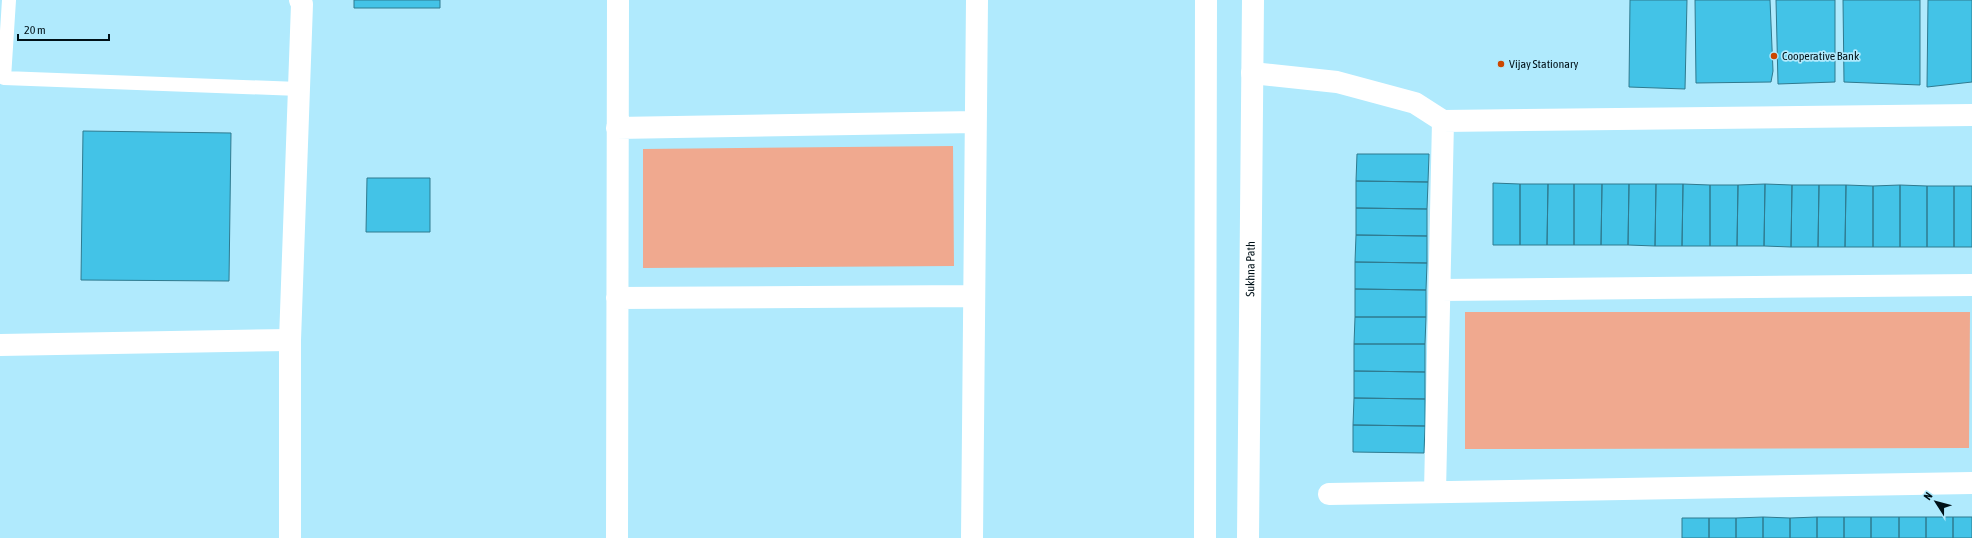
<svg xmlns="http://www.w3.org/2000/svg" width="1972" height="538" font-family="'Asap Condensed',sans-serif">
<rect width="100%" height="100%" fill="#b0eafd"/>
<path fill="#f0a98f" d="M953 146 954 266 643 268V149Z
M1465 312H1970L1969 448 1465 449Z"/>
<path fill="#43c3e7" stroke="#2f7a8f" d="M354 0H440V8H354Z
M1630 0H1687L1685 89 1629 87Z
M1695 0H1770L1773 71 1771 82 1696 83Z
M1776 0H1835V82L1778 84Z
M1843 0H1920V85L1844 82Z
M1928 0H1972V82L1927 87Z
M83 131 231 133 229 281 81 280Z
M1357 154H1429L1428 182 1356 181Z
M367 178H430V232H366Z
M1356 181 1428 182 1427 209 1356 208Z
M1493 183 1520 184V245H1493Z
M1520 184H1548L1547 245H1520Z
M1548 184H1574V245H1547Z
M1574 184H1602L1601 245H1574Z
M1602 184H1629L1628 245H1601Z
M1629 184H1656L1655 246 1628 245Z
M1656 184H1683L1682 246H1655Z
M1683 184 1710 185V246H1682Z
M1765 184 1792 185 1791 247 1764 246Z
M1765 184 1764 246H1737L1738 185Z
M1710 185H1738L1737 246H1710Z
M1792 185H1819L1818 247H1791Z
M1819 185H1846L1845 247H1818Z
M1846 185 1873 186V247H1845Z
M1900 185V247H1873V186Z
M1900 185 1927 186V247H1900Z
M1927 186H1954V247H1927Z
M1954 186H1972V247H1954Z
M1356 208 1427 209V236L1356 235Z
M1356 235 1427 236V263L1355 262Z
M1355 262 1427 263 1426 290 1355 289Z
M1355 289 1426 290V317H1355Z
M1355 317H1426L1425 344H1354Z
M1354 344H1425V372L1354 371Z
M1354 371 1425 372V399L1354 398Z
M1354 398 1425 399V426L1353 425Z
M1353 425 1425 426 1424 453 1353 452Z
M1763 517 1790 518V538H1763Z
M1763 517V538H1736V518Z
M1817 517V538H1790V518Z
M1817 517H1844V538H1817Z
M1844 517H1871V538H1844Z
M1871 517H1899V538H1871Z
M1899 517H1926V538H1899Z
M1926 517H1953V538H1926Z
M1953 517H1972V538H1953Z
M1682 518H1709V538H1682Z
M1709 518H1736V538H1709Z"/>
<g fill="none" stroke-linecap="round" stroke-linejoin="round">
<path stroke="#fff" stroke-width="14" d="M9 0 4 78 299 89"/>
<path stroke="#fff" stroke-width="22" d="M1252 73 1337 82 1415 103 1443 121 1972 115
M617 128 975 122
M1440 290 1972 285
M617 298 974 296
M0 345 290 340
M1435 492 1443 121
M1329 494 1972 483
M617 538 618 0
M972 538 977 0"/>
<g stroke="#fff" stroke-width="22">
<path d="M290 538V340L302 4 300 0"/>
<path d="M1205 538 1206 0"/>
<path id="s1" d="M1248 538 1253 0"/>
</g>
</g>
<g fill="#cc4700" stroke="#b0eafd" stroke-width="1.5">
<circle cx="1774" cy="56" r="4"/>
<circle cx="1501" cy="64" r="4"/>
</g>
<g text-anchor="middle" dominant-baseline="central" stroke-width="3.5" stroke-linejoin="round" paint-order="stroke">
<g font-size="12" fill="#001118" stroke="#b0eafd" text-anchor="start">
<text x="1782" y="56">Cooperative Bank</text>
<text x="1509" y="64">Vijay Stationary</text>
</g>
<g font-size="12" fill="#001118" stroke="#b0eafd">
<text stroke="none"><textPath href="#s1" startOffset="269">Sukhna Path</textPath></text>
</g>
</g>
<g transform="translate(1936 502) rotate(306)" stroke="#b0eafd" stroke-width="3" paint-order="stroke">
<path d="M0-3L7 15L0 10L-7 15Z" fill="#001118"/>
<text y="-6" font-size="11" font-weight="bold" text-anchor="middle" fill="#001118">N</text>
</g>
<path d="M18 34v6h91v-6" fill="none" stroke="#001118" stroke-width="2"/>
<text x="24" y="34" font-size="12" fill="#001118" stroke="#b0eafd" stroke-width="3" paint-order="stroke">20 m</text>
</svg>
